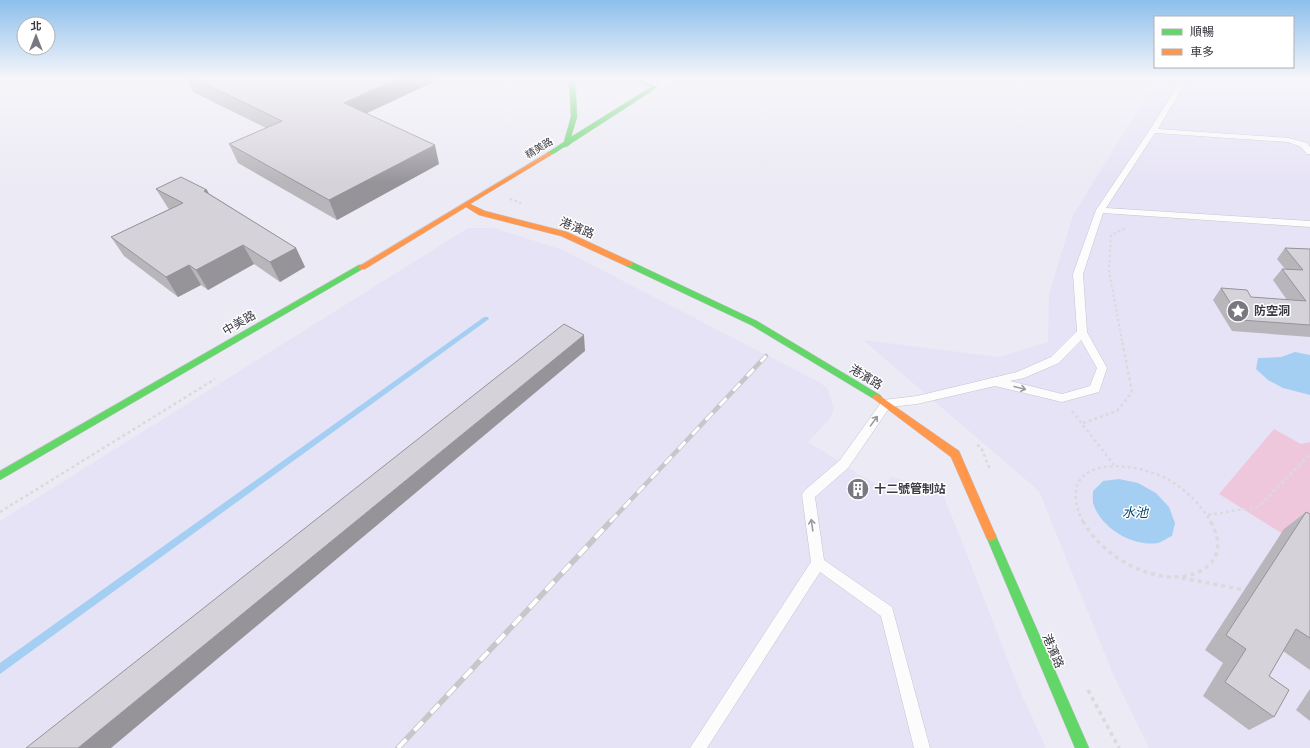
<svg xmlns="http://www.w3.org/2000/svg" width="1310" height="748" font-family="Figtree,'Noto Sans TC',sans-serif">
<rect width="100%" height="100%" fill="#eceaf4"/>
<path fill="#e7e3f6" d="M1158 78H1310V748H1149L1113 674 1039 491 863 340 999 357 1048 342 1049 294 1073 215Z
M468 228H494L563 250 819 382 828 389 834 410 829 420 808 442 844 464 858 474 882 487 891 477 941 490 961 539 1017 684 1046 748H0V521Z"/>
<path fill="#efc7dc" d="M1274 429 1301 444 1310 442V551L1219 494Z"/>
<path fill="#a4cff3" d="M1295 352 1310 355V395L1283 388 1268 380 1256 369 1258 358 1281 357Z
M1119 479 1138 483 1156 493 1169 507 1175 523 1172 536C1167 538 1162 542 1158 543 1133 547 1103 529 1094 506 1092 502 1093 495 1093 491L1103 481Z"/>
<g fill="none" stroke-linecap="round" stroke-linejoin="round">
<path fill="#a4cff3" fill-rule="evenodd" d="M484 317H488L489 319 0 674V663Z"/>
<g stroke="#c4c3cb" stroke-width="1">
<path id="lane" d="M1182 78H1188L1158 129 1289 138 1307 143 1310 147V154H1307L1301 147 1288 142 1155 133 1106 208 1310 221V227L1103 213 1083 274 1087 332 1107 368 1099 392 1062 402 995 386 917 404 890 407 848 468 815 497 824 560 892 607 930 748H914L881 616 820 572 707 748H690L811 562 802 495 804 491 840 460 883 400 917 396 1017 372 1051 357 1077 331 1073 274 1096 210 1149 131ZM1081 340 1097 368 1090 386 1062 394 1010 381 1024 378 1059 363Z"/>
</g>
<g stroke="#c4c3cb" stroke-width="1">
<path id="street" d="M662 78H679C673 85 659 92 650 90L648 87 650 84Z"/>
</g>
<g stroke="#c4c3cb" stroke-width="1">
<path id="fast" d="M569 78H575L577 117 571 137 651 87 626 78H634L658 87 570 144 568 146C560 147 555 156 547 155V153L564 142 571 117Z
M626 262H632L757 321 880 395 882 397 880 399H874L751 325 626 266 625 264Z
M359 265H365L366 267 0 480V471Z
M991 531 995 533 996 536 1089 748H1075L986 536 987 533Z"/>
</g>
<g stroke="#c4c3cb" stroke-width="1">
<path id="slow" d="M549 152 551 153V155L470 204 485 211 567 232 632 262 633 264 632 266H626L561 236 479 215 466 207 365 269H359L358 267Z
M877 394 959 451 996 536 995 539 991 541 987 539 951 457 874 399 872 397 874 395Z"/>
</g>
<path stroke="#dadadd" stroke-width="2" stroke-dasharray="2.5 2.5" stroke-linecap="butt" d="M510 199 521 203
M1122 341 1109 271 1111 235 1126 228"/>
<path stroke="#dadadd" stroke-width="2.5" stroke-dasharray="3 3" stroke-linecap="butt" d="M1072 411 1114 465
M1083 423 1117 411 1132 392 1122 340
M977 445 981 447 990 470
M0 512 215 379
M1208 515 1258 507 1310 454
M1083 522C1052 458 1125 458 1165 478 1185 488 1200 504 1211 522"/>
<path stroke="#dadadd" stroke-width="3.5" stroke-dasharray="4 4" stroke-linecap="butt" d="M1083 521C1098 549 1131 571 1162 576 1198 582 1234 560 1210 521
M1182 578 1244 590
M1088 690 1119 748"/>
<use href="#lane" fill="#fcfcfd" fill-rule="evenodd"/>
<use href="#street" fill="#fcfcfd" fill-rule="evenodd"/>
<use href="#fast" fill="#63d668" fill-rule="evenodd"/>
<use href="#slow" fill="#ff974d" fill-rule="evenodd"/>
<g stroke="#c7c6c9" stroke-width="4.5">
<path id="rail-far1" d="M610 522 766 356"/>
</g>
<g stroke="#c7c6c9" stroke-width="5.5">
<path id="rail" d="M398 748 611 521"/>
</g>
<use href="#rail-far1" stroke="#fff" stroke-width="3" stroke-dasharray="10" stroke-linecap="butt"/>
<use href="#rail" stroke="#fff" stroke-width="4" stroke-dasharray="12" stroke-linecap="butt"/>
</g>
<path fill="#b8b5bb" d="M186 78H442L367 113 439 164 337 220 238 163 229 144 266 128 193 92Z
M156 189 210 194 296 248 305 267 280 282 254 264 208 290 201 285 178 297 124 256 111 237 169 209 168 208Z
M1285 248 1310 249V337L1232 331 1213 300 1221 288 1251 297 1287 300 1273 280 1282 269H1285L1277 259Z
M1306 512 1310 514V670L1283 651 1269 676 1274 717 1249 730 1203 696 1223 663 1205 650 1284 529Z
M1310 689V721L1296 710Z"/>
<path fill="#969399" d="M399 78H442L350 121 344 103Z
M435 145 439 164 337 220 329 200Z
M207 190 217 209 204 191Z
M243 245 254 264 208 290 196 270Z
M296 248 305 267 280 282 270 262Z
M189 265 201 285 178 297 166 277Z
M584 335 585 351 111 748H78Z"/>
<path fill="#d6d2da" stroke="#969399" d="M193 78H399L344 103 435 145 329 200 229 144 282 121Z
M181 177 207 190 204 191 296 248 270 262 243 245 196 270 189 265 166 277 111 237 183 203 156 189Z
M1285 248 1310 249V325L1241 320 1221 288 1247 290 1251 297 1306 301 1282 269 1303 270Z
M564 324 584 335 78 748H26Z
M1306 512 1310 514V638L1296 629 1269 676 1289 690 1274 717 1225 682 1246 649 1226 635Z"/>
<defs><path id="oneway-shaft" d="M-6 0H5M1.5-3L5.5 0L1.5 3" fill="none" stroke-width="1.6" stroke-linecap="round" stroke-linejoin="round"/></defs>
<g stroke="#9c9a9f">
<use href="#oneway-shaft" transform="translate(1020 388) rotate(14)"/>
<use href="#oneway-shaft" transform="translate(874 421) rotate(-54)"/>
<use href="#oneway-shaft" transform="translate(812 525) rotate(-98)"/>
</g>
<linearGradient id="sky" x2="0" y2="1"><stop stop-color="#8dbfec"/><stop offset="0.43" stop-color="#f6f6fa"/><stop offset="1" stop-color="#f6f6fa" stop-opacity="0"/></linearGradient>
<rect width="1310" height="183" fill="url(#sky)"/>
<defs>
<g id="sight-disc" transform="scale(1.15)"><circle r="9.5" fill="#797780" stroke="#fff"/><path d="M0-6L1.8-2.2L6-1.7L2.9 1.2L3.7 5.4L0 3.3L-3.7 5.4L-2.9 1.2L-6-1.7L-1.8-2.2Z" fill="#fff"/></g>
<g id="building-disc" transform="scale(1.15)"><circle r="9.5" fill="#797780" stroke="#fff"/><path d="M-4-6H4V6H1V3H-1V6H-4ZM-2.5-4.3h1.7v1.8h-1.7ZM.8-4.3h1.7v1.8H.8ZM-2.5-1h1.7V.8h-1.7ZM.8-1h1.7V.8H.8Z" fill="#fff"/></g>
</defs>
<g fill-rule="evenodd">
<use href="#sight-disc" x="1238" y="311"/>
<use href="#building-disc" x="858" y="489"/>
</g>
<g text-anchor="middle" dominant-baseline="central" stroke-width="3" stroke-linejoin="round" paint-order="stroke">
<g font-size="10" fill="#3b3941" stroke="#fff">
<text transform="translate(539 148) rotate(-31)">精美路</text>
</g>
<g font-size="12" fill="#3b3941" stroke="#fff">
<text transform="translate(577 228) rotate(22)">港濱路</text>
<text transform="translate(239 323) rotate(-30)">中美路</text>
<text transform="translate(866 377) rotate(31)">港濱路</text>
<text transform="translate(1053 651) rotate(67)">港濱路</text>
</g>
<g font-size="12" font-weight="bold" fill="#3b3941" stroke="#fff" text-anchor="start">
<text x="1254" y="311">防空洞</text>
<text x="874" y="489">十二號管制站</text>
</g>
<g font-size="13" font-style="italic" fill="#004369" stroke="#fff">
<text x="1135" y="512">水池</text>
</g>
</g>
<rect x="1154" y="16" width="140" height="52" fill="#ffffff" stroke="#b1b0b3"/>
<rect x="1162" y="29" width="20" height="6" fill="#63d668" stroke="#b1b0b3"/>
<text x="1190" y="36" font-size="12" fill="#3b3941">順暢</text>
<rect x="1162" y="49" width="20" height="6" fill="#ff974d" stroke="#b1b0b3"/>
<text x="1190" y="56" font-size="12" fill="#3b3941">車多</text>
<g transform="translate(36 36)"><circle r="19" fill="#ffffff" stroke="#b1b0b3"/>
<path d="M0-3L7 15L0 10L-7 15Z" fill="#797780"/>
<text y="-6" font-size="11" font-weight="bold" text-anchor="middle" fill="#3b3941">北</text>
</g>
</svg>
